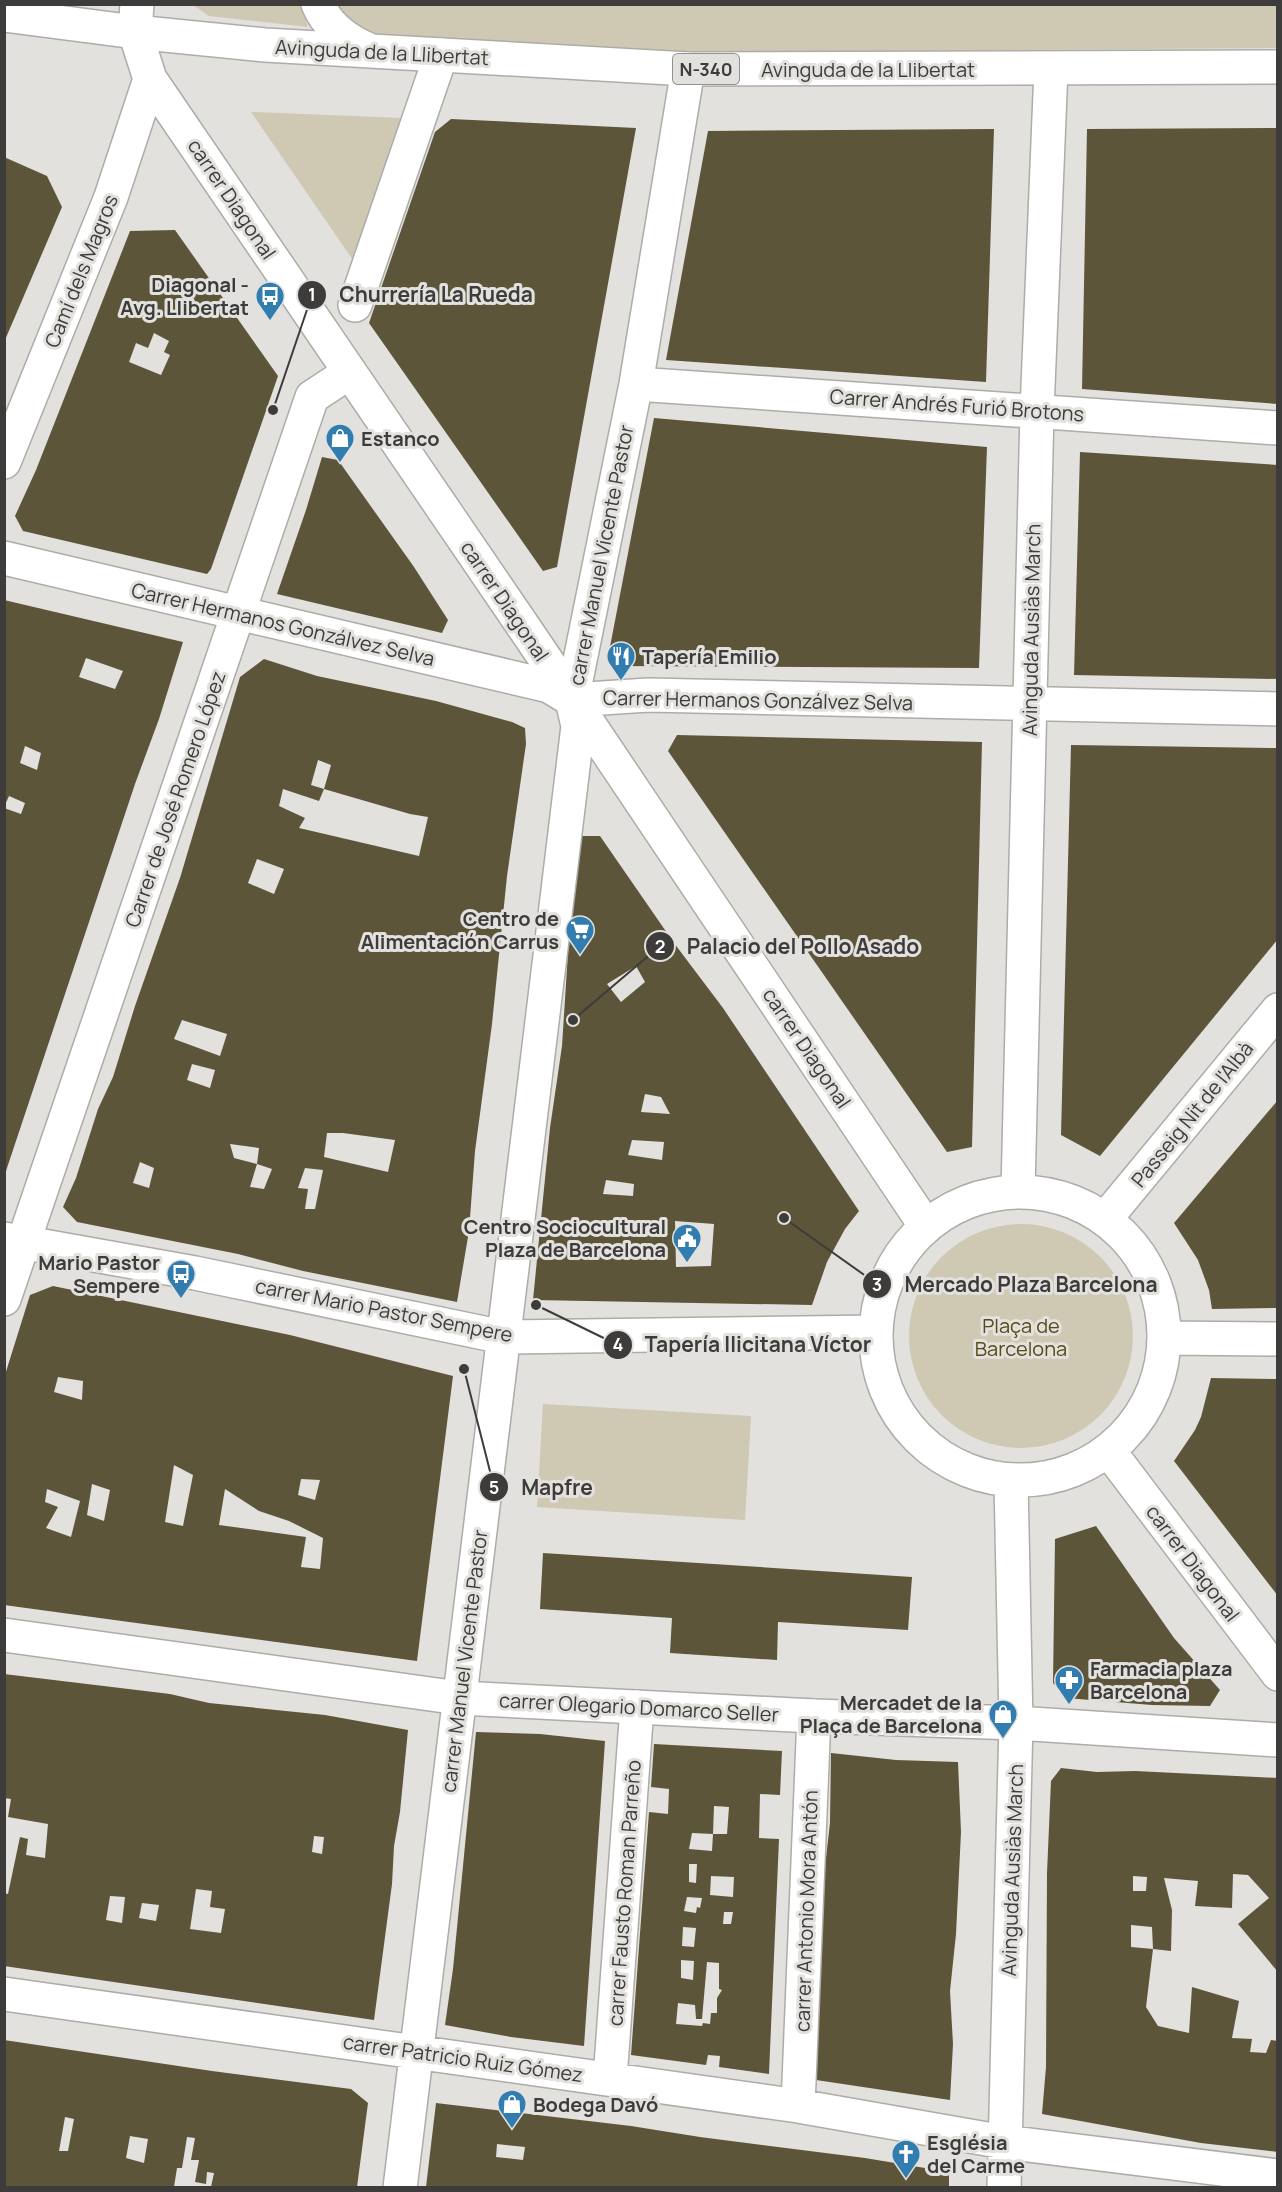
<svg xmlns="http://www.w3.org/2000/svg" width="1282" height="2192" font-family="Manrope,sans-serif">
<rect width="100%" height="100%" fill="#e2e1de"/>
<path fill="#cfc8b2" d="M1277 4 1278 48 635 53 379 37 345 19 332 5Z
M193 5H301L308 27 209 16Z
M251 112 404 118 355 263Z
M909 1336a112 112 0 1 1 224 0a112 112 0 1 1-224 0Z
M543 1404 751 1416 745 1520 537 1507Z"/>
<path fill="#5d5539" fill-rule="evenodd" d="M451 119 636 128 557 567 543 571 369 323 435 132Z
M1278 128V404L1082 389 1087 129Z
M994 129 986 382 666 360 708 131Z
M4 157 47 176 62 207 5 340Z
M175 230 278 376 211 569 207 574 23 531 15 516 36 470 130 231ZM154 333 169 341 164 352 170 355 161 375 129 362 136 343 148 348Z
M654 418 987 447 979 668 618 666 609 652Z
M1080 452 1278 465V679L1074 675Z
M322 457 338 460 414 567 448 620 442 633 277 594 306 510Z
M4 600 183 642 159 719 135 784 5 1174 4 808 21 814 25 803 9 796 4 807ZM86 658 123 671 115 689 79 677ZM25 746 41 753 37 770 20 763Z
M264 659 317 676 436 701 512 722 525 728 526 744 507 876 492 1024 475 1151 469 1231 457 1302 303 1271 238 1254 77 1222 63 1207 76 1178 98 1109 113 1077 135 1006 180 878 240 677ZM318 760 331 765 324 789 410 814 428 817 419 856 299 828 305 818 279 806 283 789 319 801 324 789 311 785ZM257 859 284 869 274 894 248 883ZM182 1020 227 1034 220 1056 174 1039ZM192 1064 215 1070 210 1088 187 1080ZM327 1133H343L395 1140 388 1172 324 1157ZM230 1144 259 1148 257 1164 272 1169 264 1189 250 1187 257 1164 234 1158ZM140 1162 154 1168 149 1188 133 1183ZM305 1168 323 1170 315 1209H305L308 1189 298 1188Z
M677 735 982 742 972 1147 947 1152 668 751Z
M1071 745 1278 748V939L1100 1156 1061 1135Z
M580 836H600L674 943 723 1008 859 1211 845 1229 827 1262 812 1305 533 1300 550 1128 562 1046 569 937ZM636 966 645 982 621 1002 607 984ZM645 1094 661 1097 670 1114 641 1112ZM632 1140 664 1142 662 1160 628 1155ZM606 1180 634 1184 633 1196 603 1194ZM675 1221 714 1224 711 1266 676 1267Z
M1278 1100V1308L1212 1309 1209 1290 1198 1260 1174 1223Z
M53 1286 290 1335 453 1376 417 1661 4 1605V1378L30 1295ZM58 1377 83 1381 82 1400 54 1392ZM174 1465 193 1475 183 1526 165 1522ZM301 1479 320 1480 315 1500 298 1495ZM92 1484 110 1490 104 1521 87 1515ZM47 1489 80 1501 71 1537 46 1528 58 1507 45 1502ZM225 1489 259 1511 289 1521 323 1538 320 1569 301 1567 306 1537 219 1525Z
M1211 1378 1278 1379V1596L1174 1461 1195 1430 1201 1417Z
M1096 1526 1174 1638 1220 1690 1210 1706 1152 1705 1066 1698 1053 1683 1055 1539Z
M543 1553 912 1577 908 1630 778 1622 777 1660 670 1653 672 1618 540 1609Z
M4 1674 170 1694 209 1703 325 1715 408 1730 400 1812 394 1846 392 1884 374 2020 4 1966V1893L8 1894 20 1837 28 1839 26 1855 45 1858 48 1824 8 1817 11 1799 4 1798ZM314 1836 324 1837 322 1854 312 1852ZM196 1889 212 1891 210 1907 225 1909 221 1933 190 1929ZM110 1896 125 1897 122 1923 106 1920ZM142 1903 159 1905 156 1921 139 1918Z
M476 1732 540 1734 605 1741 584 2046 511 2037 445 2025 453 1969Z
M654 1744 782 1751 780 1795 760 1794 759 1838 779 1839 769 2074 719 2067 720 2056 708 2055 706 2065 631 2055 649 1812 668 1814 669 1789 651 1787ZM714 1806 729 1807 727 1834H713L712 1851 689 1849 692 1833 713 1834ZM689 1864H697L696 1883 689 1882ZM711 1876 734 1877 733 1897 710 1895ZM687 1897 702 1898 700 1908 697 1907 696 1913 684 1911ZM724 1912H733L731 1924H723ZM683 1927 696 1928 694 1947 682 1946ZM681 1960 694 1961 693 1980 681 1978ZM707 1962 719 1963V1989L722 1990 717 1998V2013H711L710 2024 703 2023 702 2026 676 2024 678 2003 695 2005 696 2019H702Z
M831 1753 896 1760 958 1762 961 1832 956 1934 950 1991 953 2044 950 2100 816 2080 824 1875 830 1823Z
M1061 1768 1097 1772 1135 1771 1278 1778V1972L1238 1924 1269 1898 1248 1875 1233 1874 1232 1908 1195 1906 1198 1881 1164 1878 1172 1910 1171 1951 1153 1949 1152 1927 1131 1925V1947L1153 1949 1146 2007 1158 2026 1189 2033 1192 1987 1239 2001 1232 2038 1252 2039 1250 2052 1266 2053 1271 2040 1278 2041V2152L1201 2143 1042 2114 1046 2067 1047 1873 1051 1781ZM1133 1876 1147 1877 1146 1891H1133Z
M4 2040 212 2071 351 2089 368 2103 357 2187H211L214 2173 207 2172 206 2184 195 2182 199 2160H191L195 2138 187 2137 182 2168H177L174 2187H4ZM65 2117 74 2119 68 2151H59ZM130 2136 148 2139 144 2163 126 2158Z
M436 2103 631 2126 700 2137 865 2158 949 2172V2187H426ZM497 2144 525 2147 523 2160 496 2157Z"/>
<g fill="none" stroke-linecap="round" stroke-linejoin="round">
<g stroke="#adaca9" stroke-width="36">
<path id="pedestrian" d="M355 305 441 55
M4 1635 459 1698 814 1716 1016 1723"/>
</g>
<g stroke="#adaca9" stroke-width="36">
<path id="minor" d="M135 32 150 79 540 651 925 1225
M636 384 1278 428
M4 462 111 197 150 79
M4 558 549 686 572 700 648 695 1278 709
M1018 1191 1037 411 1051 69
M876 1336a144 144 0 1 1 288 0a144 144 0 1 1-288 0Z
M1106 1218 1278 1010
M4 1239 195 1273 503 1337 875 1332
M4 1299 312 397 350 372
M1164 1338 1278 1339
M1109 1451 1278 1674
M1016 1723 1278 1740
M4 1994 798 2106 1004 2142 1278 2176
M610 2079 637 1707
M798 2106 814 1716
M400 2188 578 726 572 700 636 384 688 69
M1004 2188 1016 1723 1011 1481"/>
</g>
<g stroke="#adaca9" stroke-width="36">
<path id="trunk" d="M318 4C327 26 348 41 369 50
M4 15 135 32 265 45 688 69 1278 67
M135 32 137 4"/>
</g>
<use href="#pedestrian" stroke="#fff" stroke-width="33"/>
<use href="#minor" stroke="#fff" stroke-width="33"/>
<use href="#trunk" stroke="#fff" stroke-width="33"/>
</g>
<defs>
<g id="bus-pin" transform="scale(1.5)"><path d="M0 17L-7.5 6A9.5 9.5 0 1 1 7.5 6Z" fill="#317db0" stroke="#e2e1de"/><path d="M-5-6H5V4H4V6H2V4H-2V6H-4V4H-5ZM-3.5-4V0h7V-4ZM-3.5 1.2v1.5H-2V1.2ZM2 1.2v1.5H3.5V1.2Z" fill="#fff"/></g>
<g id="shop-pin" transform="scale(1.5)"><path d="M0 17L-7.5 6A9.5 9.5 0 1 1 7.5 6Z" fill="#317db0" stroke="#e2e1de"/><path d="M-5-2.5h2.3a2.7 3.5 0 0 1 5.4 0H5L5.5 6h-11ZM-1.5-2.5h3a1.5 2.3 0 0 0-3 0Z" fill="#fff"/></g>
<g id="restaurant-pin" transform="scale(1.5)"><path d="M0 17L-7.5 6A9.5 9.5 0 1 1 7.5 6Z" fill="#317db0" stroke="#e2e1de"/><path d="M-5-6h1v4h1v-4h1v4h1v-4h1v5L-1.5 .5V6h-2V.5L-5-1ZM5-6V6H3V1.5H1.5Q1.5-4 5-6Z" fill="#fff"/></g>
<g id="supermarket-pin" transform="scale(1.5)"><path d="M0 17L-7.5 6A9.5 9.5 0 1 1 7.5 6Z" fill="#317db0" stroke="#e2e1de"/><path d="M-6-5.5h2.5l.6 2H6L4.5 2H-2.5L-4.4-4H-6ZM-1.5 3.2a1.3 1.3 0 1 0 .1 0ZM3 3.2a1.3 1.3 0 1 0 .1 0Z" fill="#fff"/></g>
<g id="civic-pin" transform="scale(1.5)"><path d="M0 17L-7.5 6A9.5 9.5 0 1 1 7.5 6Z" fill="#317db0" stroke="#e2e1de"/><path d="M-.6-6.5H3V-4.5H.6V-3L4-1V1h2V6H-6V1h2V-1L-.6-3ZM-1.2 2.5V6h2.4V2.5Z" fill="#fff"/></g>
<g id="pharmacy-pin" transform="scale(1.5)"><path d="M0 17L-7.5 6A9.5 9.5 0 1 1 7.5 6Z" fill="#317db0" stroke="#e2e1de"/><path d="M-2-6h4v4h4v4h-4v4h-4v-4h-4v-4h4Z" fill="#fff"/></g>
<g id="church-pin" transform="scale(1.5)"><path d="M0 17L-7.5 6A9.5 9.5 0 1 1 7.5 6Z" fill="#317db0" stroke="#e2e1de"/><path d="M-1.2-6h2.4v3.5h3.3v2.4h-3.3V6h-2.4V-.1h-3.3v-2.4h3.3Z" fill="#fff"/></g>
</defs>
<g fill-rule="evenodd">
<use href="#bus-pin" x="270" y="296"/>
<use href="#shop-pin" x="340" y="438"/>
<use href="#restaurant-pin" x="621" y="656"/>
<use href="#supermarket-pin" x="580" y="930"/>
<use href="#civic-pin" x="687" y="1238"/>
<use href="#bus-pin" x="181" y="1274"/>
<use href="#pharmacy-pin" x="1069" y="1680"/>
<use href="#shop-pin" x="1003" y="1714"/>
<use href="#shop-pin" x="512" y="2104"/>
<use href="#church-pin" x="906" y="2154"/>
</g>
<g text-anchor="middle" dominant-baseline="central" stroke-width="6" stroke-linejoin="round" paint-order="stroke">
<rect fill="#e2e1de" stroke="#6e6e6c" stroke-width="1.5" x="673" y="54" width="66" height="30" rx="4.5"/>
<g font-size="18" font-weight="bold" fill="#3d3c3b">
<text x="706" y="69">N-340</text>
</g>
<g font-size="20" fill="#3d3c3b" stroke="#e2e1de">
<text transform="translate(382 52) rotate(3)">Avinguda de la Llibertat</text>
<text x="868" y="69">Avinguda de la Llibertat</text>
<text transform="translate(232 199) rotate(56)">carrer Diagonal</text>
<text transform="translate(81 271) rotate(-68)">Camí dels Magros</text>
<text transform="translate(957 405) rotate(4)">Carrer Andrés Furió Brotons</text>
<text transform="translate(601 555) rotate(-79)">carrer Manuel Vicente Pastor</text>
<text transform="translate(505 601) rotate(56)">carrer Diagonal</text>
<text transform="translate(283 624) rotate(13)">Carrer Hermanos Gonzálvez Selva</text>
<text transform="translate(1031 630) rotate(-89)">Avinguda Ausiàs March</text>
<text transform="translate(758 700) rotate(1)">Carrer Hermanos Gonzálvez Selva</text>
<text transform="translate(175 799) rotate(-71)">Carrer de José Romero López</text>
<text transform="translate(807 1048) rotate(56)">carrer Diagonal</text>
<text transform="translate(1192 1114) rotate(-51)">Passeig Nit de l'Albà</text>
<text transform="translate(384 1310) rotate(11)">carrer Mario Pastor Sempere</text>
<text transform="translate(1193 1563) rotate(53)">carrer Diagonal</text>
<text transform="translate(464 1661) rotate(-83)">carrer Manuel Vicente Pastor</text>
<text transform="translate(639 1707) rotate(3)">carrer Olegario Domarco Seller</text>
<text transform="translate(1012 1870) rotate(-88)">Avinguda Ausiàs March</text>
<text transform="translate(624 1893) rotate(-86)">carrer Fausto Roman Parreño</text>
<text transform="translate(806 1911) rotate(-88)">carrer Antonio Mora Antón</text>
<text transform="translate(463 2058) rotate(8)">carrer Patricio Ruiz Gómez</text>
</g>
<g font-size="20" font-weight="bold" fill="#3d3c3b" stroke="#e2e1de" text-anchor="end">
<text x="249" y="284">Diagonal -<tspan x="249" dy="23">Avg. Llibertat</tspan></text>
<text x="361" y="438" text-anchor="start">Estanco</text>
<text x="642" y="656" text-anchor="start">Tapería Emilio</text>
<text x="559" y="918">Centro de<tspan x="559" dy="23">Alimentación Carrus</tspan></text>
<text x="666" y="1226">Centro Sociocultural<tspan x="666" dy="23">Plaza de Barcelona</tspan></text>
<text x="160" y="1262">Mario Pastor<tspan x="160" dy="23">Sempere</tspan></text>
<text x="1090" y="1668" text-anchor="start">Farmacia plaza<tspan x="1090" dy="23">Barcelona</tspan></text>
<text x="982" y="1702">Mercadet de la<tspan x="982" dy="23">Plaça de Barcelona</tspan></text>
<text x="533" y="2104" text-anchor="start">Bodega Davó</text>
<text x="927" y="2142" text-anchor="start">Església<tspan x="927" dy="23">del Carme</tspan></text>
</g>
<g font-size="20" fill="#594914" stroke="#e2e1de">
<text x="1021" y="1325">Plaça de<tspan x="1021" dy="23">Barcelona</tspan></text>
</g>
</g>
<path fill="none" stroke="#3d3c3b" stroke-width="2" d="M273 410L312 295M573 1020L660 946M784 1218L877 1284M536 1305L618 1345M464 1369L494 1487"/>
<g fill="#3d3c3b" stroke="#e2e1de" stroke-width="2">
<circle cx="273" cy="410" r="6"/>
<circle cx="573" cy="1020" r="6"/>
<circle cx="784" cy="1218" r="6"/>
<circle cx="536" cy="1305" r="6"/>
<circle cx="464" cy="1369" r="6"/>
<circle cx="312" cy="295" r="15"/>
<circle cx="660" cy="946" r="15"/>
<circle cx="877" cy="1284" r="15"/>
<circle cx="618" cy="1345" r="15"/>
<circle cx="494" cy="1487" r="15"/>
</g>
<g font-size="18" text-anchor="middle" font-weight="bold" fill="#fff">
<text x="312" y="301">1</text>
<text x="660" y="953">2</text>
<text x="877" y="1291">3</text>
<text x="618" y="1351">4</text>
<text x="494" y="1494">5</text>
</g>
<g font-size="21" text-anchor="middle" font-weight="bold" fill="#3d3c3b" stroke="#e2e1de" stroke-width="6" stroke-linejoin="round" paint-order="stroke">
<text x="436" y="302">Churrería La Rueda</text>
<text x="803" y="954">Palacio del Pollo Asado</text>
<text x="1031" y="1292">Mercado Plaza Barcelona</text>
<text x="758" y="1352">Tapería Ilicitana Víctor</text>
<text x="557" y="1495">Mapfre</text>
</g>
<rect width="1282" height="2192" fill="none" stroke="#3d3c3b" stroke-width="12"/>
</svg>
